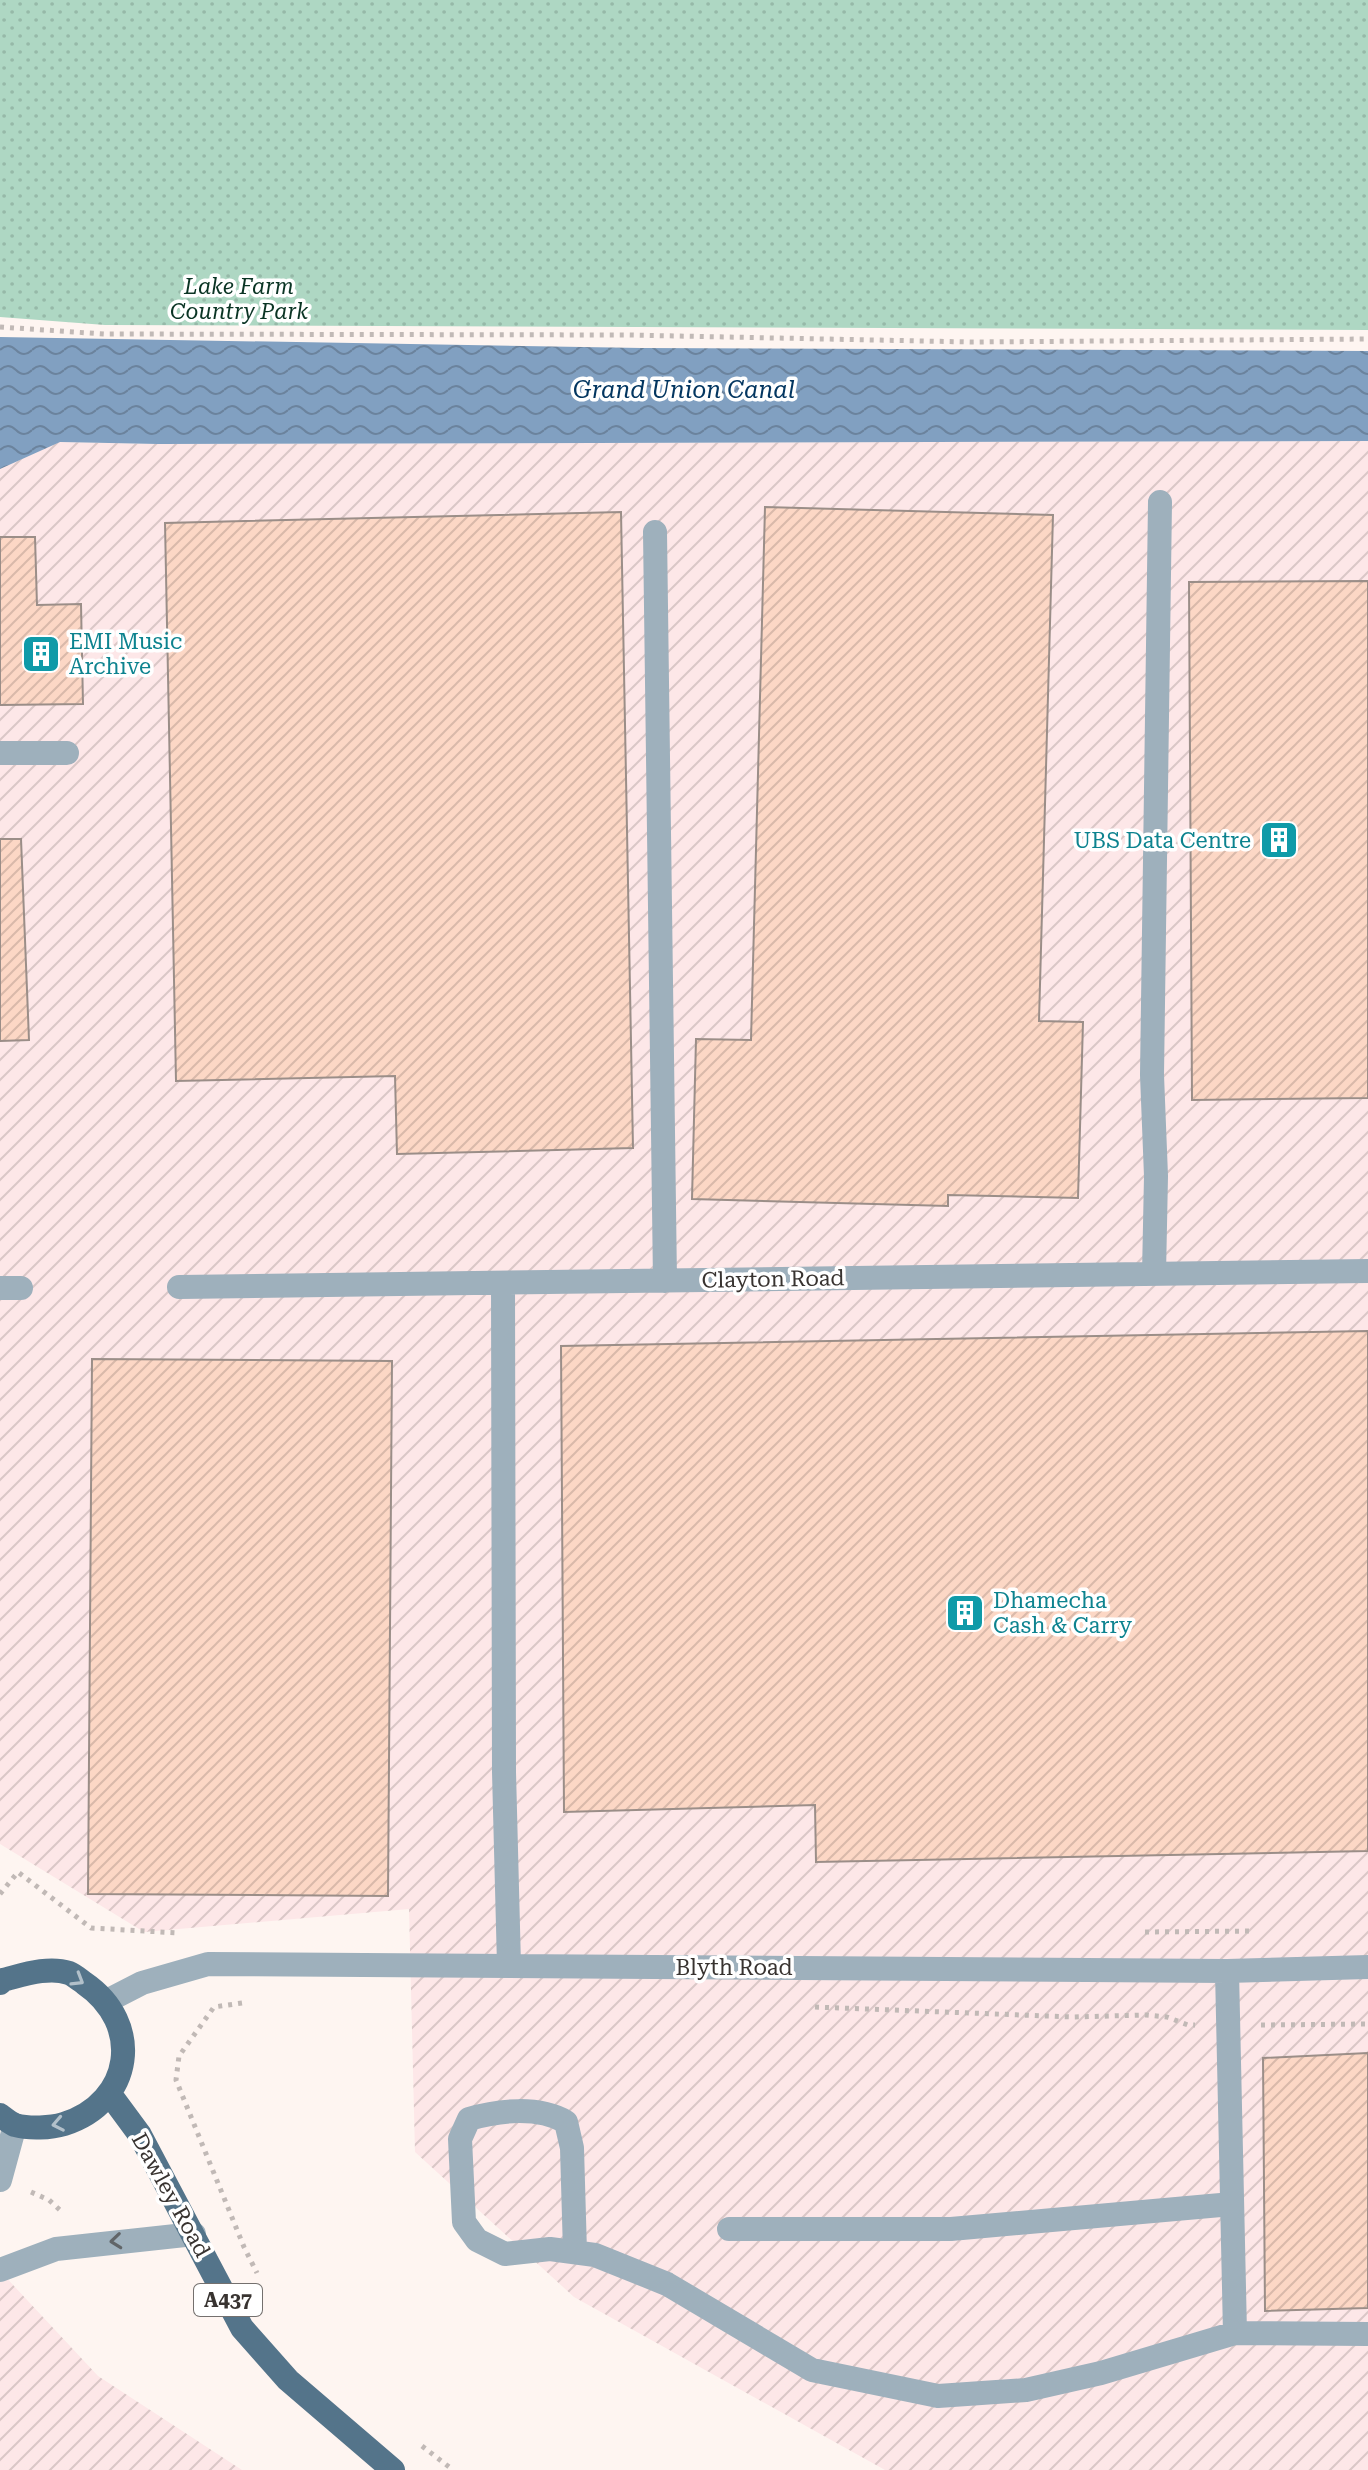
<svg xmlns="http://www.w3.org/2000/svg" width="1368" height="2470" font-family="'Roboto Serif',serif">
<defs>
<pattern id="industrial-furrows" width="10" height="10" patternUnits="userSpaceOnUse" patternTransform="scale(2)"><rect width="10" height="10" fill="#fde7e8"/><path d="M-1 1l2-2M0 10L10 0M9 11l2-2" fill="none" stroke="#dac7c7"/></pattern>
<pattern id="park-dots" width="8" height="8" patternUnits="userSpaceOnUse" patternTransform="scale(2)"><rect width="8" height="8" fill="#aed7c3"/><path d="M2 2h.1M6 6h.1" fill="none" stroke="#96b9a8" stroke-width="1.8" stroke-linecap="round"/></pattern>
<pattern id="water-waves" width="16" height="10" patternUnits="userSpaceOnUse" patternTransform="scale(2)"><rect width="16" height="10" fill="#81a0c1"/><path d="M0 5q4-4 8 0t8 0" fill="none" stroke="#6b839d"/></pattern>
<pattern id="building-hatch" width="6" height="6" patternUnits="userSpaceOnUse" patternTransform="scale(2)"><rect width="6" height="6" fill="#fcd7c5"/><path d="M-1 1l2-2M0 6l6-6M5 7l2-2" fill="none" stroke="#d9b9aa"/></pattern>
</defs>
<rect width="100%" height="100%" fill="#fef5f1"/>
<path fill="url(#industrial-furrows)" d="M1368 441V2470H885L574 2297 415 2152 409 1909 144 1932 0 1844V469L59 442 158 444Z
M0 2271 98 2376 242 2470H0Z"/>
<path fill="url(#park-dots)" d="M0 0H1368V330L105 325 0 317Z"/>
<path fill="url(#water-waves)" d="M0 337 642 348 1368 351V441L158 444 60 442 0 469Z"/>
<path fill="url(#building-hatch)" stroke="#9b8e88" stroke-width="2" d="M765 507 1053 515 1039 1021 1083 1022 1078 1198 948 1195V1206L692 1199 696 1039 751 1040Z
M621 512 633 1148 397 1154 395 1076 176 1081 165 523Z
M0 537H35L37 605 81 604 83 704 0 705Z
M1368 581V1098L1192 1100 1189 582Z
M0 839H21L29 1040 0 1041Z
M1368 1331V1851L816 1862 815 1805 564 1812 561 1346Z
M92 1359 392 1361 388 1896 88 1894Z
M1368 2053V2308L1265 2311 1263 2058Z"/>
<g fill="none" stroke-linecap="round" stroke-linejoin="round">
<path stroke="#c1b9b6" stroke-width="5" stroke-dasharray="4 6" stroke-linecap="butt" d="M0 327 104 334 628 335 972 342 1368 339
M0 1894 18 1872 91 1928 179 1933
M1145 1932 1255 1931
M242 2003 214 2007 179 2056 176 2080 244 2247 257 2273
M815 2007 1073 2017 1146 2015 1167 2017 1188 2025H1195
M1261 2025 1368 2024
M31 2192 49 2200 62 2212
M422 2446 453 2470"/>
<path stroke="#9eb0bc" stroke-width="24" d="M655 532 665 1281
M0 753H67
M1154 1274 1156 1176 1152 1075 1160 502
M503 1283 504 1772 509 1965
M179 1287 1368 1271
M0 1288H21
M1227 1971 1235 2333
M107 2001 142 1983 208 1964 1227 1971 1368 1967
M0 2180 15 2125
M729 2229H951L1232 2204
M575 2252 572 2148 566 2122C539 2106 499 2110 469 2119L460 2139 464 2222 477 2240 505 2254 550 2249 595 2255 667 2284 812 2370 938 2396 1026 2390 1101 2373 1235 2333 1368 2334
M0 2270 56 2249 194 2234"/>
<path stroke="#54748a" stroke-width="24" d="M0 1983 3 1980C23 1975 48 1966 69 1973 74 1975 80 1980 84 1983 144 2024 133 2102 64 2124 51 2128 29 2129 15 2125 10 2123 4 2118 0 2115
M109 2093 140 2135 242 2328 288 2380 393 2470"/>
</g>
<defs><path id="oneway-chevron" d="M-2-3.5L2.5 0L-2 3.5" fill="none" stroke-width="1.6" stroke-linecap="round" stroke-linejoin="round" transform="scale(2)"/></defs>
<g stroke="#b2c0ca">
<use href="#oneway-chevron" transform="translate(78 1980) rotate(31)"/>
<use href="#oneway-chevron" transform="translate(58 2124) rotate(169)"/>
</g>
<use stroke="#616568" href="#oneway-chevron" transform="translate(116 2241) rotate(174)"/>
<defs>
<g id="building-square" transform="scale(2)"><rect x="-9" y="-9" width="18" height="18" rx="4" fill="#0f9aa8" stroke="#fff"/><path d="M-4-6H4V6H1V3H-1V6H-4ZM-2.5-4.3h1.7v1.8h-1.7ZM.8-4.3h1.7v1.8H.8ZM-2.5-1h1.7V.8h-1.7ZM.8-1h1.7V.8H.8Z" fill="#fff"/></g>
</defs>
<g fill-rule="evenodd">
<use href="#building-square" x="41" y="654"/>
<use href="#building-square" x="1279" y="840"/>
<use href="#building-square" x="965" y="1613"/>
</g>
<g text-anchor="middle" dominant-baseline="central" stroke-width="7" stroke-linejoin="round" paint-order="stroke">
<rect fill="#fff" stroke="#74706e" stroke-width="2" x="194" y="2284" width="68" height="32" rx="6"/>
<g font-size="20" font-weight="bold" fill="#383330">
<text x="228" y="2300">A437</text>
</g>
<g font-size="22" font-style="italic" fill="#0a3424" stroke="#fff">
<text x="239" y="286">Lake Farm<tspan x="239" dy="25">Country Park</tspan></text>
</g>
<g font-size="22" fill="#0d838f" stroke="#fff" text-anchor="start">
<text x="69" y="641">EMI Music<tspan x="69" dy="25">Archive</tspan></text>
<text x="1251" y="840" text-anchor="end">UBS Data Centre</text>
<text x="993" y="1600">Dhamecha<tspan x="993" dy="25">Cash &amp; Carry</tspan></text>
</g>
<g font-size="22" fill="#383330" stroke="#fff">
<text transform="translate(773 1279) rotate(-1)">Clayton Road</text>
<text x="734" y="1967">Blyth Road</text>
<text transform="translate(171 2195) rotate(61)">Dawley Road</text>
</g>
<g font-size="24" font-style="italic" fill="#033660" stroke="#fff">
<text x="684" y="390">Grand Union Canal</text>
</g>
</g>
</svg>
